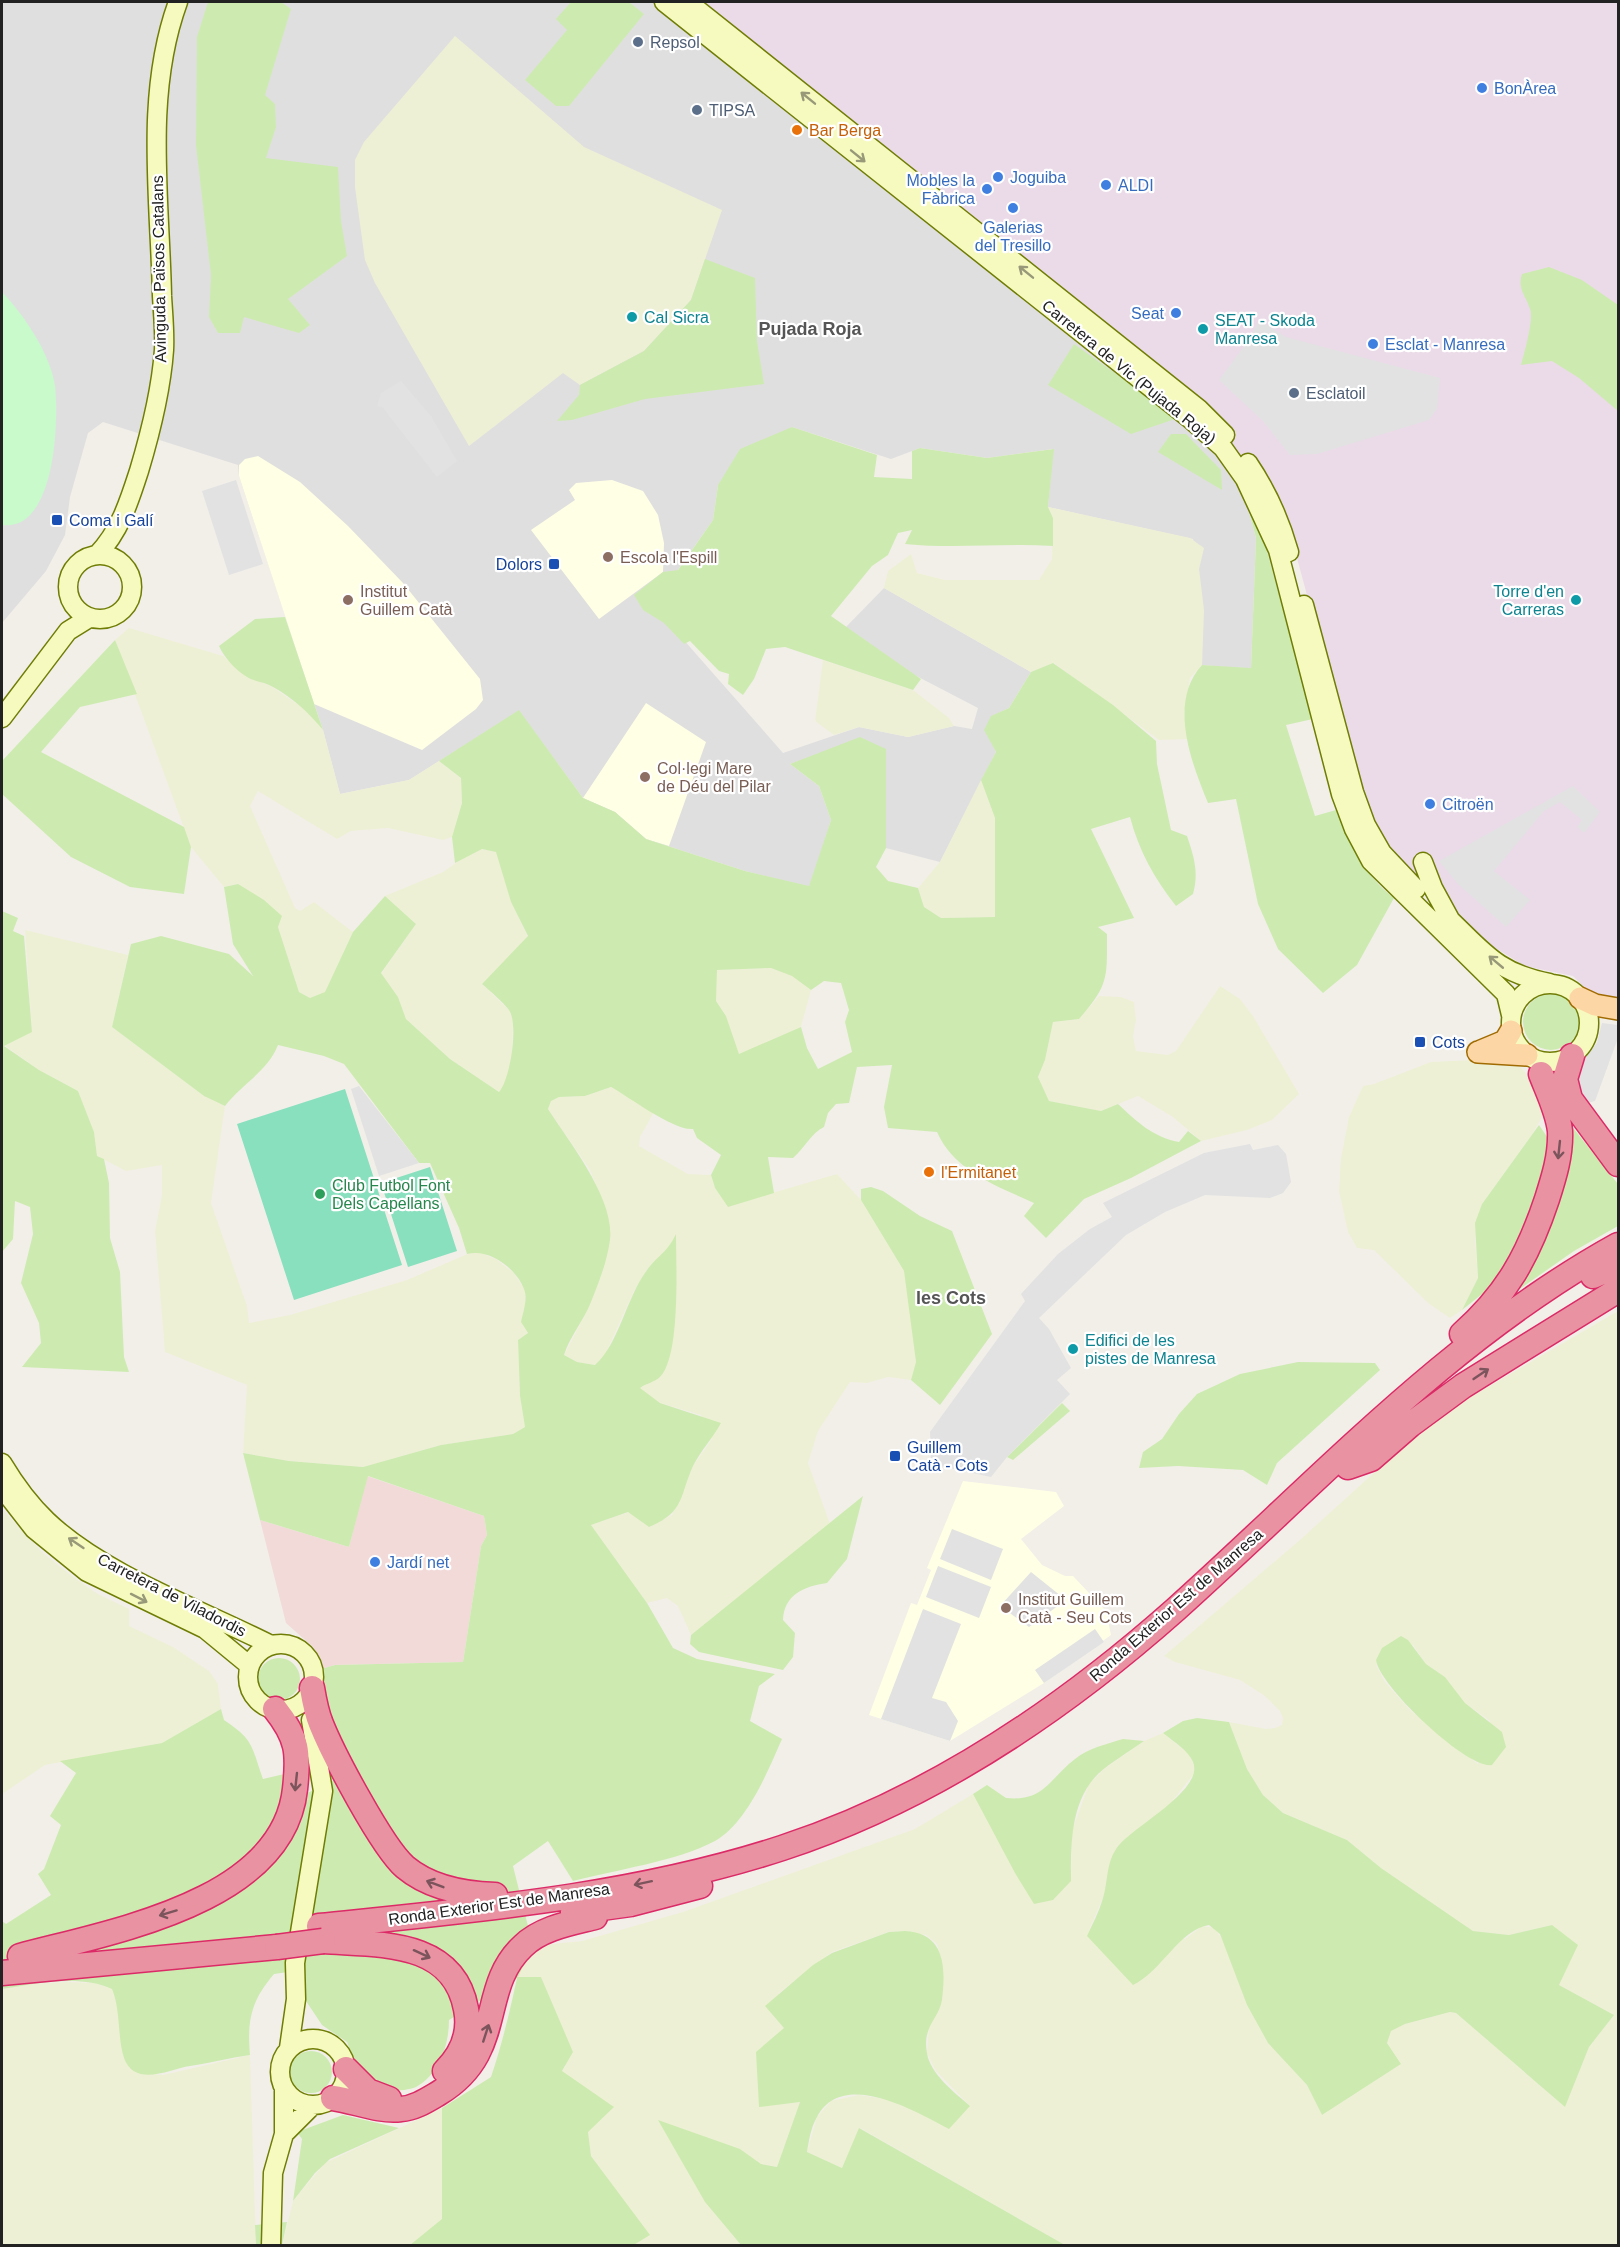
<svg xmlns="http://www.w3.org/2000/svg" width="1620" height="2247" font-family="Helvetica,sans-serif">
<rect width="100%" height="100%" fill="#f2efe9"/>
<path fill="#e0dfdf" d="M2 2H676L1233 455 1256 538 1251 669 1202 665 1193 539 1048 507 1053 449 987 458 920 448 891 459 792 427 718 485 713 520 653 605 783 753 859 727 908 737 954 726 972 729 978 708 878 656 846 627 884 588 1031 672 1009 708 992 716 985 729 996 752 940 862 886 848V749L808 758 790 764 819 786 831 820 810 887 745 871 646 839 583 798 519 711 409 780 340 794 323 730 239 476 238 465 103 422 88 433 70 497 65 535 46 571 2 623Z"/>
<path fill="#f2dad9" d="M367 1476 484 1516 487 1535 481 1546 463 1662 335 1665 321 1669 313 1647 286 1623 260 1520 349 1547Z"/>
<path fill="#ebdbe8" d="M676 2H1618V998L1590 993 1573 976 1525 966 1479 938 1417 880 1379 836 1357 779 1285 514 1252 456 1233 455Z"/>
<path fill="#ffffe5" d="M258 456 300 482 348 526 403 583 480 679 483 700 476 709 422 750 314 704 239 476V465L245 459Z
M612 480 643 491 658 515 664 543 663 572 599 619 531 530 575 500 569 490 576 483Z
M646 703 706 742 669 846 646 839 615 812 583 798Z
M963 1481 1056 1492 1064 1506 1021 1539 1042 1565 1065 1576H1073L1106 1611 1111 1635 1044 1683 950 1741 869 1715 911 1603 917 1605 931 1570 927 1568Z"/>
<path fill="#eef0d5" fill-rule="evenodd" d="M455 36 584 147 722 210 691 300 644 351 580 385 563 373 469 446 375 283 365 260 355 187V160L364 142Z
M1048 507 1190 538 1204 548 1199 569 1204 610 1202 665 1190 678 1184 714 1188 739 1159 740 1054 663 1031 672 884 588 888 571 911 554 917 573 945 580H1039L1052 559 1053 518Z
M129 628 223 656 247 677 271 686 306 710 323 730 340 794 409 780 439 761 461 778 462 803 452 837 443 840 388 828 351 831 337 839 258 791 250 806 295 908 300 911 314 902 353 932 325 993 310 998 299 992 278 927 238 884 224 887 191 847 115 640Z
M823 660 913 690 949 718 954 726 908 737 859 727 834 735 815 721Z
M981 780 995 818V917L941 918 924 907 918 888 940 862Z
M482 849 497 852 511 902 528 937 482 984 510 1011 513 1021 512 1055 505 1086 499 1092 450 1059 406 1019 398 997 381 974 416 924 385 896 443 872 466 856Z
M25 930 128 955 112 1027 204 1096 225 1106 211 1203 247 1306 249 1323 290 1315 407 1280 470 1253H481L496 1259 514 1273 525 1290V1305L521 1322 528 1333 518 1340 520 1396 525 1427 513 1434 441 1445 363 1467 289 1461 243 1453 247 1385 165 1352 155 1231 162 1195V1165L126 1171 97 1156 94 1132 78 1091 39 1070 4 1045 32 1031Z
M771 968 792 975 811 990 801 1027 739 1055 726 1016 716 1001V970Z
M1220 986 1240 999 1253 1016 1299 1094 1272 1120 1247 1130 1201 1141 1173 1117 1138 1096 1101 1111 1049 1101 1042 1092 1038 1077 1045 1060 1053 1022 1079 1019 1099 996 1121 997 1134 1002 1136 1020 1133 1036 1136 1051 1168 1055 1176 1051Z
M1474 1060 1517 1063 1525 1072 1541 1106 1542 1117 1533 1133 1482 1204 1475 1240 1478 1278 1462 1310 1450 1318 1428 1303 1374 1250 1357 1248 1348 1232 1339 1191 1341 1158 1349 1117 1363 1086 1374 1084 1431 1062Z
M611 1087 654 1112 640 1137 639 1146 688 1174 711 1175 715 1188 728 1206 837 1174 861 1200 904 1271 914 1338 916 1363 911 1380 888 1377 867 1383 850 1382 818 1431 808 1463 830 1524 691 1635 678 1606 667 1598 647 1603 591 1525 629 1512 649 1527 672 1515 693 1466 712 1439 701 1415 660 1403 639 1388 660 1377 668 1363 675 1317 676 1236 669 1249 648 1268 634 1291 604 1357 595 1365 577 1362 564 1355 588 1309 602 1273 610 1238 604 1204 590 1170 548 1109 551 1100 559 1097 585 1096Z
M1618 1311V2245H1065L860 2128 842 2168 807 2152 817 2117 831 2101 859 2095 887 2099 908 2108 970 2106 936 2071 927 2053 929 2025 942 2001 941 1958 937 1944 926 1935 905 1931 889 1932 832 1952 779 1993 785 2028 759 2106 800 2102 777 2167 761 2164 705 2202 741 2245H632L649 2235 591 2156 588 2132 562 2071 566 2065 517 1977 533 1946 582 1941 683 1912 915 1829 973 1794 993 1827 1071 1881 1072 1831 1089 1784 1104 1769 1144 1741 1163 1733 1189 1754 1195 1768 1193 1775 1170 1804 1119 1845 1109 1865 1104 1895 1089 1930 1185 1939 1202 1926 1215 1928 1223 1941 1247 2005 1268 2043 1307 2085 1322 2115 1401 2064 1387 2043 1390 2031 1405 2024 1450 2012 1456 2013 1565 2107 1589 2047 1614 2015 1559 1985 1552 1925 1509 1935 1473 1931 1381 1868 1347 1840 1283 1813 1263 1795 1247 1769 1229 1722 1266 1729 1275 1728 1282 1725 1283 1718 1280 1711 1265 1696 1240 1680 1175 1662 1164 1656 1301 1539 1409 1441 1450 1409ZM1413 1645 1426 1664 1445 1677 1465 1703 1490 1721 1478 1764 1411 1711 1385 1682 1377 1667 1376 1660Z
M2 1509 43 1553 72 1576 96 1593 129 1609V1626L173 1647 209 1671 218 1684 221 1709 162 1743 45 1765 2 1794Z
M67 1982 95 1983 112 1989 118 2008 124 2057 136 2072 163 2075 250 2055 256 2245H2V1989L29 1984Z
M442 2108V2220L410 2245 282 2246 293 2201 325 2163Z"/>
<path fill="#cdebb0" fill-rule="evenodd" d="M208 2H281L291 9 265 95 275 104 276 127 266 158 338 167 341 221 347 256 288 299 310 325 299 333 244 317 240 333H218L209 317 211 275 196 145 197 37Z
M571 2H629L644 14 569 106H556L525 80 567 30 556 19Z
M705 259 755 278 757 341 764 384 645 399 572 420 557 421 579 395 580 385 644 351 691 300Z
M1549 267 1582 280 1618 305V411L1579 378 1552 361 1521 365C1524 353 1534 320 1530 309 1526 296 1517 289 1522 274Z
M1074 344 1178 418 1131 434 1048 385Z
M792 427 877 455 874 477 912 479V451L920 448 987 458 1054 449 1048 507 1053 518V546C1003 543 954 549 905 544L912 530 898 533 888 555 872 566 831 616 921 679 913 690 785 647 766 649 754 679 743 695 728 684 729 674 719 671 690 641 684 644 664 623 643 610 634 595 663 572 678 570 713 520 718 485 740 449Z
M1171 434H1186L1221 470 1222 490 1158 452Z
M1242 486 1261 529 1313 719 1286 725 1315 816 1336 810C1350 844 1364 875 1394 898L1357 965 1323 993 1278 949 1258 904 1236 799 1208 803C1191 762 1168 702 1202 665L1251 668 1256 538Z
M285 617 323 730C309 713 293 698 273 687 265 682 255 682 247 677 235 670 224 657 219 646L255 619Z
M115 640 137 694 80 707 41 752 184 827 191 847 184 894 130 887 71 857 2 794V761Z
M1053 663 1113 705 1156 741 1157 764 1171 830 1187 836C1194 857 1199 872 1193 894L1176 906C1154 878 1139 851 1130 817L1091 829 1134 918 1098 927 1107 934C1107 978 1109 985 1079 1019L1053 1022 1045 1060 1038 1077 1049 1101 1101 1111 1118 1104C1137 1122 1153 1137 1179 1142L1188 1131 1201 1141 1131 1178 1084 1199 1046 1238 1024 1216 1034 1203C997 1186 954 1171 937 1132L888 1128 884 1107 892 1065 857 1067 849 1103 836 1104 828 1113 824 1127C812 1132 804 1149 793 1158L768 1157 774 1193 728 1207 715 1188 711 1175 721 1155 697 1138 693 1129C674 1131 629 1097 611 1087L585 1096 559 1097 551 1101 548 1109C570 1143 615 1199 610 1240 607 1262 599 1282 591 1302 584 1320 570 1336 564 1355L577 1362 595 1365C619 1344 626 1298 647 1270 658 1255 667 1253 676 1234 676 1263 681 1356 660 1377 655 1382 645 1384 640 1388L660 1403 721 1423C713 1438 701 1450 693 1466 679 1497 685 1512 649 1527L628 1512 591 1525 647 1603 673 1648 697 1659 775 1674 759 1686 750 1721 782 1739C768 1771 747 1823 715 1841 678 1861 615 1870 573 1881L548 1841 513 1866 533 1946 518 1977H541L573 2052 562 2071 614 2107 588 2132 591 2156 650 2235 632 2246 410 2245 442 2219V2108L491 2077C502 2044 510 2011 517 1978L449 2020C449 2044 440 2074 416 2087 410 2090 399 2090 392 2092L359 2072 347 2042 322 2025 306 2001 302 1970 274 1974C251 2001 247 2020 250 2055 229 2058 210 2063 190 2066 170 2069 135 2088 124 2058 117 2036 121 2011 112 1989 79 1974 36 1984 2 1989V1921L6 1924 51 1895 38 1874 44 1869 61 1825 50 1816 76 1773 60 1761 162 1743 221 1709 224 1720C254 1740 251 1745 263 1779L297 1771 295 1799 357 1769 315 1689 321 1669 335 1665 463 1662 481 1546 487 1535 484 1516 368 1476 349 1547 260 1520 243 1453 289 1461 363 1467 441 1445 513 1434 525 1427 520 1396 518 1340 528 1333 521 1322C523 1312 528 1299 524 1289 516 1268 489 1248 467 1254L459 1228 430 1163H419L344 1064 324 1056 278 1045C268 1071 242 1084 225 1106L204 1096 112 1027 131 944 161 936 229 954 253 976 233 944 224 887 238 884 264 900 282 916 278 927 299 992 310 998 325 992 353 932 385 896 416 924 381 973 398 997 406 1019 450 1059 499 1092C510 1080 519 1025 509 1010 502 1001 491 992 482 984L528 936 511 902 496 852 482 849 455 863 452 837 462 803 461 778 439 761 519 710 583 798 615 812 646 839 745 871 809 886 831 820 819 786 790 764 860 737 886 749V848L876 867 888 881 918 888 924 907 941 918 995 917V818L981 780 996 752 984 730 991 716 1009 708 1031 672ZM771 968 792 976 811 990 824 981 841 983 849 1010 845 1022 852 1052 818 1069 807 1048 801 1027 739 1054 726 1016 716 1001 717 970Z
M2 911 18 918 13 931 24 936 32 1032 4 1046 39 1070 78 1091 94 1132 97 1156 104 1159 109 1183 110 1238 120 1272 124 1357 129 1372 22 1367 41 1343 39 1323 21 1283 33 1234 30 1207 15 1201 13 1239 2 1252Z
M1523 1022a28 28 0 1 1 56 0a28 28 0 1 1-56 0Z
M1566 1119 1618 1184V1226L1574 1251 1504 1300Z
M1539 1125 1550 1141 1544 1173 1520 1234 1496 1283 1462 1310 1478 1278 1475 1223 1482 1204Z
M871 1187 883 1191 920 1216 952 1231 992 1334 940 1405 911 1380 916 1362 904 1271 861 1200V1189Z
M1298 1362 1375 1363 1380 1370 1277 1463 1267 1485 1243 1470 1178 1466 1139 1468 1143 1452 1162 1439 1179 1414 1197 1394 1240 1374Z
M1062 1403 1070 1411 1013 1460 1007 1457Z
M863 1496 847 1559 827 1583C804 1586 784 1595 783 1620L795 1633 793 1657 783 1670 699 1652 690 1644 691 1635Z
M1401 1636 1408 1640 1426 1664 1445 1677 1465 1703 1502 1732 1506 1747 1492 1765C1468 1770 1379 1686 1376 1660L1382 1648Z
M258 1679a21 21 0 1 1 42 0a21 21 0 1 1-42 0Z
M1197 1718 1229 1722 1247 1769 1263 1795 1283 1813 1347 1840 1381 1868 1473 1931 1509 1935 1552 1925 1578 1945 1559 1985 1614 2015 1589 2047 1565 2107 1456 2013 1450 2012 1405 2024 1391 2031 1387 2043 1401 2064 1322 2115 1307 2085 1268 2043 1247 2005 1220 1934 1209 1925C1180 1929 1161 1972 1133 1985L1087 1936C1093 1923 1099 1912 1103 1898 1108 1881 1106 1864 1116 1849 1129 1828 1205 1791 1193 1762 1188 1750 1174 1742 1163 1733L1183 1721Z
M1123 1739 1144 1741C1129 1752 1111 1762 1098 1774 1070 1802 1071 1845 1071 1881L1053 1900 1034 1904 1015 1873 973 1794 987 1785 1006 1798C1044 1802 1049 1779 1075 1759 1088 1748 1107 1744 1123 1739Z
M905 1931C945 1933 946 1967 942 2000 939 2019 922 2026 927 2053 930 2074 955 2093 970 2106L949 2129C916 2112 843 2068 817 2117 811 2127 809 2140 807 2152L842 2168 859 2128 1065 2245H741L705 2202 658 2120 740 2149 761 2164 777 2167 800 2102 759 2107 756 2052 784 2028 765 2006 813 1965 832 1953 889 1932Z
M290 2072a21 21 0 1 1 42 0a21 21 0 1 1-42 0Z
M343 2115 399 2128 330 2159 315 2173 293 2201 302 2139 297 2132Z
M287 2222 282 2245H256L255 2225Z"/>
<path fill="#c8facc" d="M2 292C24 315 50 353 55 386 59 422 55 532 2 525Z"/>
<path fill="#88e0be" d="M345 1089 402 1265 294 1300 237 1124Z
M430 1167 457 1251 408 1267 381 1183Z"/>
<path fill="#e2e2e2" d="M1259 320 1286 337 1440 378 1437 409 1429 420 1317 454 1290 455 1262 420 1219 380 1250 338Z
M401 381 431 416 457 461 437 477 383 408 377 406 381 393Z
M236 480 263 564 229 575 202 491Z
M1573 786 1600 812 1584 833 1577 827 1582 820 1560 802 1544 811 1494 871 1530 900 1506 927 1458 884 1439 861Z
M1602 1023 1618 1025V1038L1595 1101 1583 1104 1576 1084 1583 1060 1597 1043Z
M359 1086 419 1163 379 1176 351 1089Z
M1250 1144 1253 1150 1278 1145 1286 1154 1291 1182 1283 1193 1270 1198 1205 1195 1165 1212 1126 1235 1039 1318 1049 1329 1071 1368 1057 1380 1070 1394 1007 1457 991 1477 931 1464 930 1432 1025 1301 1021 1294 1058 1254 1090 1229 1112 1217 1103 1203 1204 1153Z
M952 1529 1003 1549 991 1580 940 1559Z
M938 1566 991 1587 979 1618 926 1597Z
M1031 1572 1066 1600 1029 1627 1000 1606Z
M923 1609 961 1624 932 1698 946 1702 958 1721 950 1741 881 1719Z
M1095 1629 1104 1642 1044 1683 1035 1670Z"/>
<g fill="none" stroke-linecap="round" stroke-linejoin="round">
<g stroke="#707d05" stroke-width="21">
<path id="secondary" d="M664 2 1189 418 1223 448 1245 479 1278 550 1341 794 1354 829 1371 861 1506 994 1511 1015
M688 2 1199 409 1225 435
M1248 463C1267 491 1280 520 1289 552
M68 587a32 32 0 1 1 64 0a32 32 0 1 1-64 0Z
M97 555C120 531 129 502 139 471 151 431 161 392 164 350 165 332 163 314 162 296 160 198 144 95 178 2
M1304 605 1354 792 1366 825 1382 853 1416 889
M2 718 68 631 89 618
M1423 862 1433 888 1451 921
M1444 914C1482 949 1495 973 1550 983
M1511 1023a39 39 0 1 1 78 0a39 39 0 1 1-78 0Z
M2 1463C14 1483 29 1504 47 1521 104 1575 200 1609 271 1645
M2 1488 34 1529 87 1572 205 1629 250 1666
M248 1677a33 33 0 1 1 66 0a33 33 0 1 1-66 0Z
M280 2072a33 33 0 1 1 66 0a33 33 0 1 1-66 0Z
M289 2048 296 1999 295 1963 323 1791 311 1720
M284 2134 313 2105
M271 2246 273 2173 284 2134V2089"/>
</g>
<g stroke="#a06b00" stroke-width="24">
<path id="primary" d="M1580 998 1595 1005 1618 1009
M1481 1051 1505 1041 1511 1031
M1478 1052 1527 1055"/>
</g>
<g stroke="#dc2a67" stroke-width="27">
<path id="highway" d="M1572 1056 1565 1079 1570 1099 1618 1164
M1593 1276 1618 1265
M1462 1334C1507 1294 1528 1256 1547 1199 1554 1177 1561 1155 1560 1131 1558 1112 1548 1092 1541 1074
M1348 1467 1371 1459 1410 1425 1463 1386 1618 1290
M312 1688C314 1700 316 1712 321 1724 333 1754 382 1847 405 1867 430 1888 463 1894 495 1895
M573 1912 631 1904 700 1886
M319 1926C474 1910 632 1897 782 1848 929 1800 1060 1712 1175 1610 1318 1482 1448 1339 1618 1245
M323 1941C378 1945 453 1939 466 2009 471 2033 462 2054 445 2071
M20 1956C109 1932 283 1903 295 1789 299 1753 298 1738 275 1709
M2 1973 277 1947
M346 2069 368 2091 389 2099
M333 2098C355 2101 379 2112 401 2109 415 2108 427 2100 439 2093 507 2052 477 1989 523 1946 541 1928 571 1923 595 1917"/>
</g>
<use href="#secondary" stroke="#f7fabf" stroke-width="18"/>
<use href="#primary" stroke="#fcd6a4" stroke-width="21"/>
<use href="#highway" stroke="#e892a2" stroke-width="24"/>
<g stroke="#dc2a67" stroke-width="27" stroke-linecap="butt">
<path id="highway-bridge" d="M277 1947 323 1941"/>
</g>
<use href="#highway-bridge" stroke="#e892a2" stroke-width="24"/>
</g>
<defs><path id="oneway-shaft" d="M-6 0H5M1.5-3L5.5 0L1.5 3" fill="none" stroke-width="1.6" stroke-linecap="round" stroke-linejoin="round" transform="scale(1.5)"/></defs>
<g stroke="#979978">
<use href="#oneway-shaft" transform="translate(808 98) rotate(-141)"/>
<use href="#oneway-shaft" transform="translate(858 156) rotate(39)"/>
<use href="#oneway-shaft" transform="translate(1026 272) rotate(-141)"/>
<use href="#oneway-shaft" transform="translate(1496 962) rotate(-140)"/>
<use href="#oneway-shaft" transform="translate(76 1543) rotate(-146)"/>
<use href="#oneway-shaft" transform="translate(139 1598) rotate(27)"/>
</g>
<g stroke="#7b545c">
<use href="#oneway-shaft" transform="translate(1559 1150) rotate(96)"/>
<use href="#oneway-shaft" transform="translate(1481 1374) rotate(-34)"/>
<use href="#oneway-shaft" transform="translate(296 1782) rotate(96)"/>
<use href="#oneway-shaft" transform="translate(643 1883) rotate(168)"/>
<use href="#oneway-shaft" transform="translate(435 1884) rotate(-159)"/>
<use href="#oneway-shaft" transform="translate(168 1913) rotate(163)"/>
<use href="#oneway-shaft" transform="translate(422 1954) rotate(25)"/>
<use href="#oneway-shaft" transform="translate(486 2033) rotate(-72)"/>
</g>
<g fill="#5c6f8a" stroke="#fff" stroke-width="2">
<circle cx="638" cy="42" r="6"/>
<circle cx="697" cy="110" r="6"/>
<circle cx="1294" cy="393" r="6"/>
</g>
<g fill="#3f7fe0" stroke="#fff" stroke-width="2">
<circle cx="1482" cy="88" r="6"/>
<circle cx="998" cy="177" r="6"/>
<circle cx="1106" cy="185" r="6"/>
<circle cx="987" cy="189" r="6"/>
<circle cx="1013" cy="208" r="6"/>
<circle cx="1176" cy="313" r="6"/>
<circle cx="1373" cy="344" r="6"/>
<circle cx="1430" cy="804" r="6"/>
<circle cx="375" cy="1562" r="6"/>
</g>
<g fill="#e8710a" stroke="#fff" stroke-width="2">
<circle cx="797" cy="130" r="6"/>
<circle cx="929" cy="1172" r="6"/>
</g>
<g fill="#0f9aa8" stroke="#fff" stroke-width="2">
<circle cx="632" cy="317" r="6"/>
<circle cx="1203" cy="329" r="6"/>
<circle cx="1576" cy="600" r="6"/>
<circle cx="1073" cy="1349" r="6"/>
</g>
<g fill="#1a4fb4" stroke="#fff" stroke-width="2">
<rect x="51" y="514" width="12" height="12" rx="3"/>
<rect x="548" y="558" width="12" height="12" rx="3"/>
<rect x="1414" y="1036" width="12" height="12" rx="3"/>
<rect x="889" y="1450" width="12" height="12" rx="3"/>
</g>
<g fill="#8d6e63" stroke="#fff" stroke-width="2">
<circle cx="608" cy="557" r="6"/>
<circle cx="348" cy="600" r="6"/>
<circle cx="645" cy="777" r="6"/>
<circle cx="1006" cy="1608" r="6"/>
</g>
<circle fill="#2e9e5b" stroke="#fff" stroke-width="2" cx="320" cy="1194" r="6"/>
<g text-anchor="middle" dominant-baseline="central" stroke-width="4.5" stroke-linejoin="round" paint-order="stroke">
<g font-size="16" fill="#4e5e75" stroke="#fff" text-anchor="start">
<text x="650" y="42">Repsol</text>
<text x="709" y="110">TIPSA</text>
<text x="1306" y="393">Esclatoil</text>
</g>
<g font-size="16" fill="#366cbe" stroke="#fff" text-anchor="start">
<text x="1494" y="88">BonÀrea</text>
<text x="1010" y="177">Joguiba</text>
<text x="975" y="180" text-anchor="end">Mobles la<tspan x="975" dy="18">Fàbrica</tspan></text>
<text x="1118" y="185">ALDI</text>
<text x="1013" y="227" text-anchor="middle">Galerias<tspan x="1013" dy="18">del Tresillo</tspan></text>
<text x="1164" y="313" text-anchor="end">Seat</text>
<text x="1385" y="344">Esclat - Manresa</text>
<text x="1442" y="804">Citroën</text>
<text x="387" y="1562">Jardí net</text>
</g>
<g font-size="16" fill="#c56008" stroke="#fff" text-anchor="start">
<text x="809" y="130">Bar Berga</text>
<text x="941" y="1172">l'Ermitanet</text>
</g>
<g font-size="16" fill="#222" stroke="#fff">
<text transform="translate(159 269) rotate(-91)">Avinguda Països Catalans</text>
<text transform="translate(1129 372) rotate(39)">Carretera de Vic (Pujada Roja)</text>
<text transform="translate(172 1595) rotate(27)">Carretera de Viladordis</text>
<text transform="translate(1176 1605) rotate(-41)">Ronda Exterior Est de Manresa</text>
<text transform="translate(499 1904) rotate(-8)">Ronda Exterior Est de Manresa</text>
</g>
<g font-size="16" fill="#0d838f" stroke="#fff" text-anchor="start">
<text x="644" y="317">Cal Sicra</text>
<text x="1215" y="320">SEAT - Skoda<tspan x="1215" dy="18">Manresa</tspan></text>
<text x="1564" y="591" text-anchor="end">Torre d'en<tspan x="1564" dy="18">Carreras</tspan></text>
<text x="1085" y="1340">Edifici de les<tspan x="1085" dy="18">pistes de Manresa</tspan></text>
</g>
<g font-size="16" fill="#164399" stroke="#fff" text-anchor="start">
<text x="69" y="520">Coma i Galí</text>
<text x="542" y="564" text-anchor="end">Dolors</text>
<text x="1432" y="1042">Cots</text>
<text x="907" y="1447">Guillem<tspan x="907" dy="18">Catà - Cots</tspan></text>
</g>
<g font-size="16" fill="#785e54" stroke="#fff" text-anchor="start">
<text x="620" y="557">Escola l'Espill</text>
<text x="360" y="591">Institut<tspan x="360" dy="18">Guillem Catà</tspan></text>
<text x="657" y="768">Col·legi Mare<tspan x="657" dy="18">de Déu del Pilar</tspan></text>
<text x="1018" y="1599">Institut Guillem<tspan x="1018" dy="18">Catà - Seu Cots</tspan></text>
</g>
<g font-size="16" fill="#27864d" stroke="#fff" text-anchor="start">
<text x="332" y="1185">Club Futbol Font<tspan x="332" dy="18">Dels Capellans</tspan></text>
</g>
<g font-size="18" font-weight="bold" fill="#555" stroke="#fff">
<text x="810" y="329">Pujada Roja</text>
<text x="951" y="1298">les Cots</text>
</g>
</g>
<rect width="1620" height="2247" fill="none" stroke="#222222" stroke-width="6"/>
</svg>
